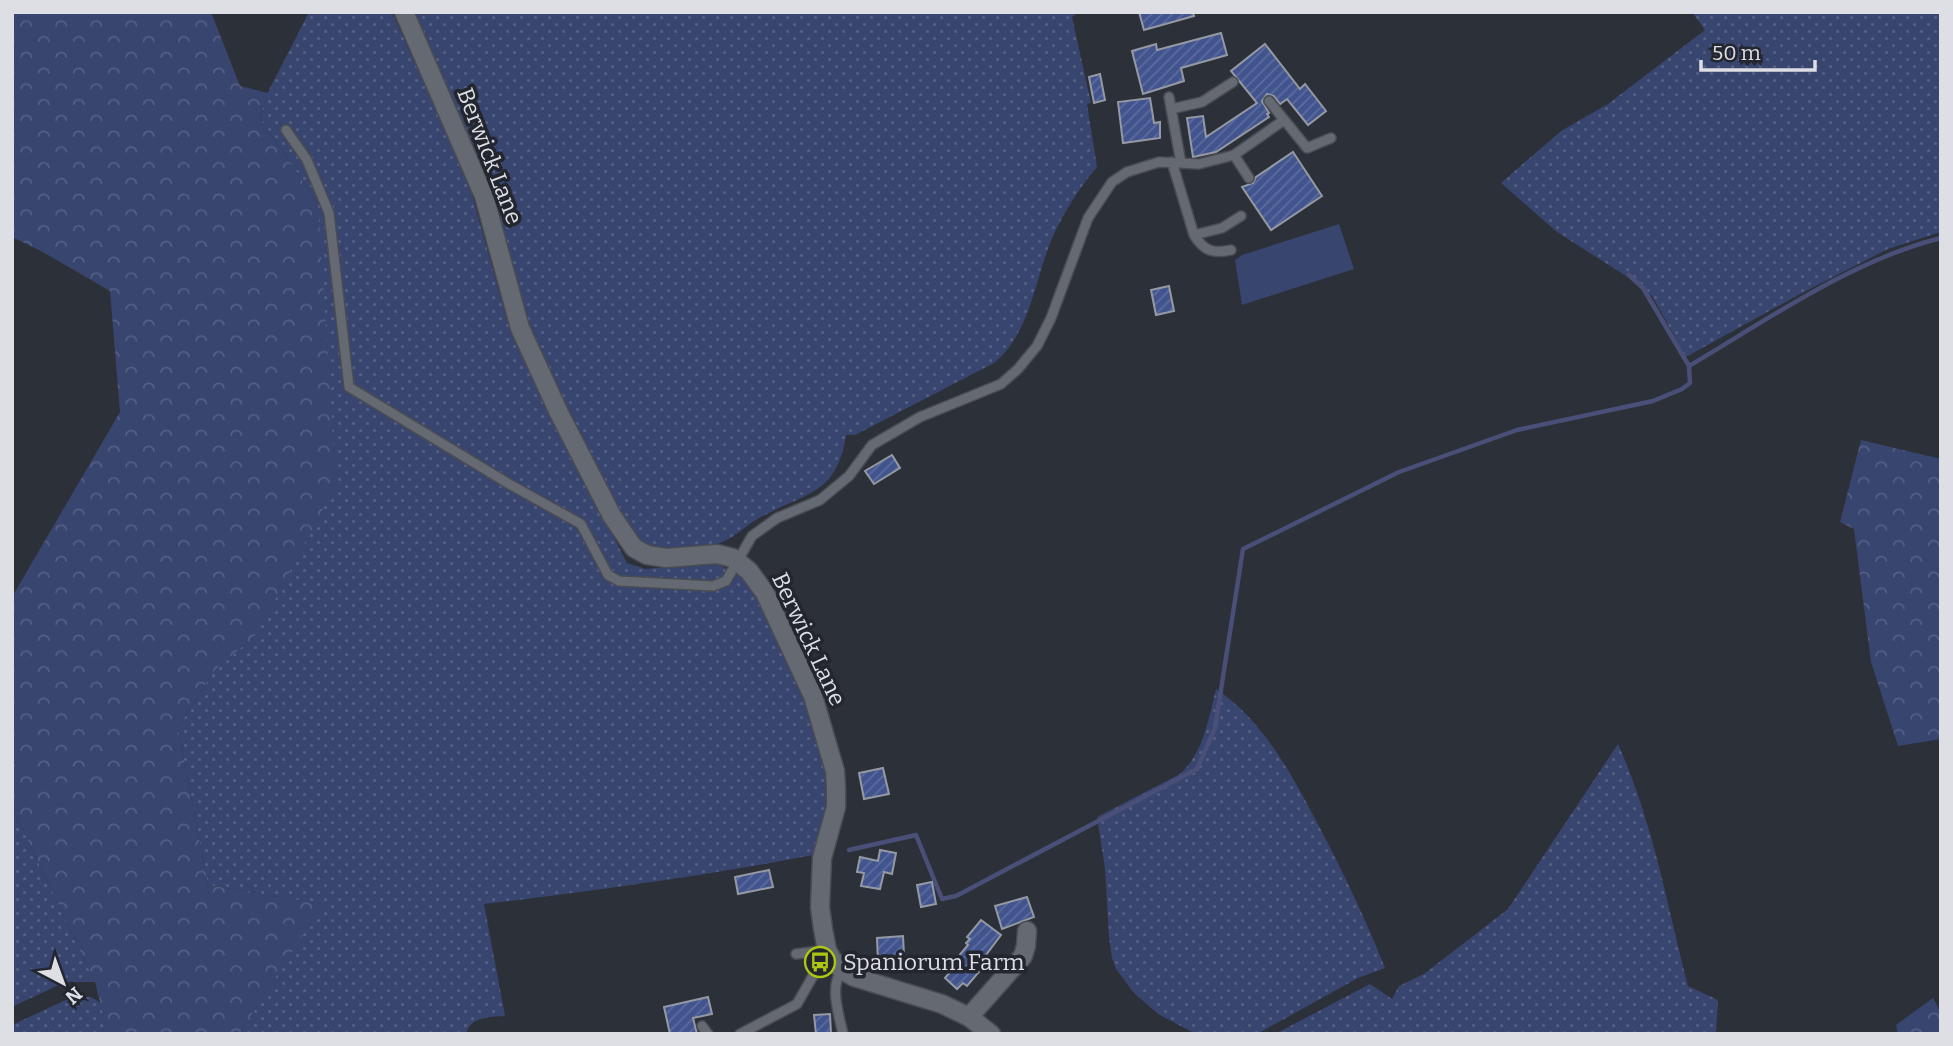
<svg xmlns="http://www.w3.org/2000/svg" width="1953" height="1046" font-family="Bitter,serif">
<defs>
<pattern id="grass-dots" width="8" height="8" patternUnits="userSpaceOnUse" patternTransform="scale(1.75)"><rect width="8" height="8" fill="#37456f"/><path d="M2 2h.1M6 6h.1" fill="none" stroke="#545f83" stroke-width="1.8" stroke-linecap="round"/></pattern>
<pattern id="forest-crowns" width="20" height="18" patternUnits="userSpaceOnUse" patternTransform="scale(1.75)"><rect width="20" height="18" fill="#37456f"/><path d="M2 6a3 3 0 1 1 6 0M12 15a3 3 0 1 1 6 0" fill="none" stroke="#545f83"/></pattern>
<pattern id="building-hatch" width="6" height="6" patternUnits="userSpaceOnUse" patternTransform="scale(1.75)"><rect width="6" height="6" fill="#41548e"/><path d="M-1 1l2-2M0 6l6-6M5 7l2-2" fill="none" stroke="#5c6c9e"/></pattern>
</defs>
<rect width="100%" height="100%" fill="#2c3038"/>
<path fill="url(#grass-dots)" d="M309 12H392L469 184 507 320 534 382 627 563 646 569 700 563 718 564 749 582 798 684 822 752 829 798 813 855C704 876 594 891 484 904L505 1016C490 1017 471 1016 466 1034H239L322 904 208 885 178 728 214 671 257 634 318 204 260 118 268 92Z
M410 12H1078L1072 17 1091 103 1087 104 1097 167C1080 187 1064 212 1053 236 1035 277 1031 333 994 363L855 435H846C837 494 808 492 763 516 752 521 743 530 732 537 710 551 668 556 643 544 636 541 629 532 623 526L526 326Z
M1692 12H1941V232L1888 249 1800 294 1686 357 1652 296 1626 276 1557 232 1501 183 1561 131 1608 104 1705 30Z
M1216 689C1265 722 1293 777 1320 828 1344 874 1366 920 1385 968L1358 978 1257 1034H1196L1158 1014 1134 993 1116 969 1112 958 1109 937 1105 869 1097 817 1180 774C1203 754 1209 718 1216 689Z
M1618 744C1653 822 1667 905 1688 986L1718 1000 1716 1034H1275L1370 984 1392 999 1399 986 1424 974 1508 909Z
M12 807 95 982H65L12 1007Z
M91 997 101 1003 108 1034H12V1025L70 998Z"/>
<path fill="url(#forest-crowns)" d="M12 12H211L240 86 268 93 260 118 318 204 336 484 257 634 214 671 178 728 208 885 323 904 239 1034H108L95 982 12 807V597L120 412 110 291 41 251 12 237Z
M1861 440 1941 459V739L1898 746 1871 662 1854 529 1840 522Z
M1933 998 1941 1013V1034H1898L1896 1025Z"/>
<path fill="#37456f" d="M1339 224 1354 269 1242 305 1235 260 1242 255Z"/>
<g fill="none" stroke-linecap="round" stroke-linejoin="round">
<path stroke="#494f76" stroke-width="4.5" d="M1689 366C1767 320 1852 260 1941 238
M849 850 916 835 942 899 956 896 1197 769 1215 728 1243 549 1399 472 1517 430 1653 401 1682 389 1690 383 1689 366 1643 288 1629 275"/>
</g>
<path fill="url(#building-hatch)" stroke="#9599a3" stroke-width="2" d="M1139 12H1193L1194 16 1144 30Z
M1221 33 1227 55 1181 68 1184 81 1143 94 1132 51 1156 44 1157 50Z
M1265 44 1300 89 1305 84 1326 111 1308 125 1287 99 1280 104 1274 96 1267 94 1262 101 1269 113 1267 114 1269 117 1216 152 1193 157 1187 118 1203 116 1206 137 1257 103 1231 71Z
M1100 74 1105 100 1094 103 1089 77Z
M1150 98 1154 123 1160 122V138L1123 143 1118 102Z
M1293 152 1322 196 1271 230 1242 187 1253 183 1256 177Z
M1169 286 1174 311 1156 315 1151 290Z
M892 455 900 468 874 484 865 471Z
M883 768 889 794 864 799 859 773Z
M880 850 896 853 892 874 884 872 880 889 861 886 864 873 857 872 860 857 878 861Z
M769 870 773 887 738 894 735 877Z
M932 882 936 904 921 907 917 885Z
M1027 897 1034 917 1002 929 995 906Z
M981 920 1001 935 980 963 984 966 967 986 963 983 957 989 945 978 951 971 948 969 968 945 966 943 970 939 967 937Z
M903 936 904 955 896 956V961L878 963 877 938Z
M708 997 712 1014 693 1018 697 1034H670L664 1007Z
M830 1014 831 1034H816L814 1015Z"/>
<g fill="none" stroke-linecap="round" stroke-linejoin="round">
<g stroke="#494c52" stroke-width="12">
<path id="service" d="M1169 97 1181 163
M1269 101 1307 148 1331 138
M1171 109 1202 102 1233 82
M286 130 307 160 329 213 349 387 509 484 581 524 608 575 619 581 713 586 726 581 752 536 777 518 820 500 849 476 872 445 920 417 1001 384 1018 369 1037 346 1051 318 1088 218 1112 182 1127 172 1159 162 1199 164 1234 155 1284 120
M1234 155 1249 178
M1172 162 1194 235C1204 251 1213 254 1231 250
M1194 235 1222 228 1241 216
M796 954 827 950
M842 970C829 986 839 1015 843 1034
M702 1026 708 1034
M740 1034 797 1004 814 974 832 959"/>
</g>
<g stroke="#494c52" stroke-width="21">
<path id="minor" d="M404 12 484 196 520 328 559 413 612 516 634 548 647 555 666 558 717 554 733 558 749 571 765 593 813 696 835 771 836 789V807L822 858 820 907 823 929 827 950 832 959 842 970 854 977 942 1004 969 1017 991 1034
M969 1017 1023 956 1026 946 1027 931"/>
</g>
<use href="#service" stroke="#656972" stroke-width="9"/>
<use href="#minor" stroke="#656972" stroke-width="18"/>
</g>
<defs>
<g id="bus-ring" transform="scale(1.575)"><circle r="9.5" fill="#23262e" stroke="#acc611" stroke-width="1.5"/><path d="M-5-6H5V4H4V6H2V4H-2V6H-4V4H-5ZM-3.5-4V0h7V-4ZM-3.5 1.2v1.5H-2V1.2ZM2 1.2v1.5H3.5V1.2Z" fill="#acc611"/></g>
</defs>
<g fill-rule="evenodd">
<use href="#bus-ring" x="820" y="962"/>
</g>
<g text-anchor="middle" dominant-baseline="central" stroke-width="7" stroke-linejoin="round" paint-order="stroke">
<g font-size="23" fill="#dddfe5" stroke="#23262e">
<text transform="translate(490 156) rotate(69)">Berwick Lane</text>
<text transform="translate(809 639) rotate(65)">Berwick Lane</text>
</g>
<g font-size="23" fill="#dddfe5" stroke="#23262e" text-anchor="start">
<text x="843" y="962">Spaniorum Farm</text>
</g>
</g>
<rect width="1953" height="1046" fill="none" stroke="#dddfe5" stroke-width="28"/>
<g transform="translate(63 983) rotate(139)" stroke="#23262e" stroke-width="5" paint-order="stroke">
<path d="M0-5L12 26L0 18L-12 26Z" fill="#dddfe5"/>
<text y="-10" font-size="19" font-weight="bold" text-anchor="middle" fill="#dddfe5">N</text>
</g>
<path d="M1701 60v10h114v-10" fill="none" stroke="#dddfe5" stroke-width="3.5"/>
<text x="1712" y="60" font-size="21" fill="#dddfe5" stroke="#23262e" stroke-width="5" paint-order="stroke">50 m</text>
</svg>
